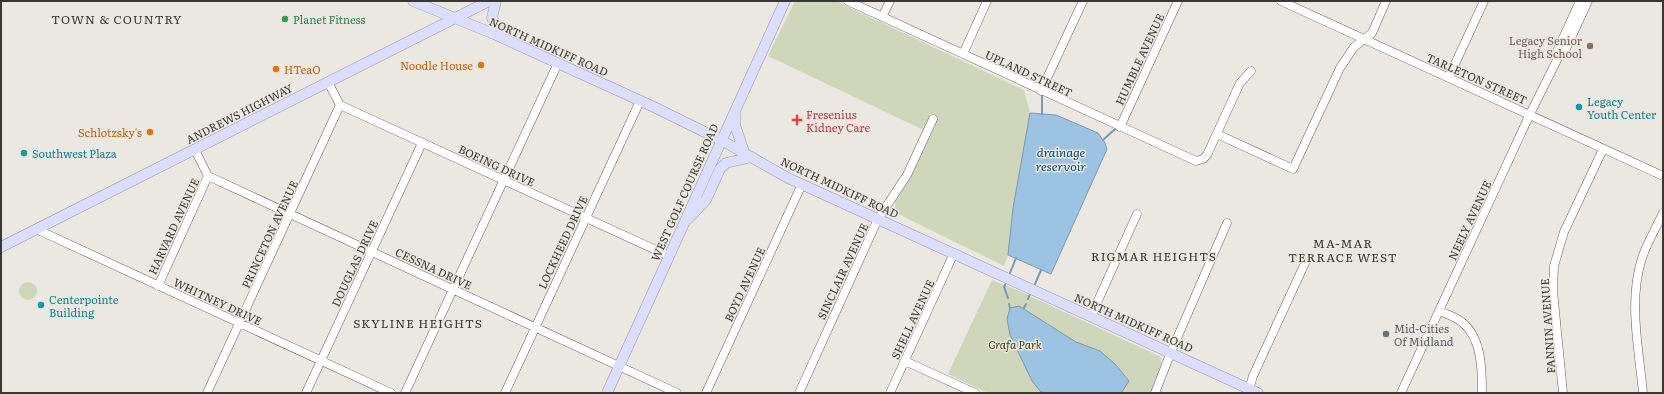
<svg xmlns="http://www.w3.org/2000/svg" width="1664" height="394" font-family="Literata,serif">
<rect width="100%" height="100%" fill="#ebe8e1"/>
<path fill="#d0d6b9" d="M795 1H836L1024 90 1030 113 1008 255 1004 266 896 213 895 201 911 175 930 133 768 56Z
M992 280 1019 291 1161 357V364L1151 393H988L948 374Z
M19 291a9 9 0 1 1 18 0a9 9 0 1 1-18 0Z"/>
<path fill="#9cc3e1" stroke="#7e99ad" d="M1030 113 1056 115 1098 133 1105 143 1107 149 1051 274 1008 255 1013 208Z
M1019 306 1076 342 1100 351 1115 364 1129 381 1121 393H1047L1041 392 1032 381 1010 335 1007 319 1010 308Z"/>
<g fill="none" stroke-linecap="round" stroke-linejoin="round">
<path stroke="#7e99ad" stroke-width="2" d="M1042 114V94
M1103 140 1115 129
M1010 273 1016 258
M1006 283 1004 287 1008 298
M1035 284 1041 270
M1028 299 1030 294
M1009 304 1010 308
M1024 308 1026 304"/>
<g stroke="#63605b" stroke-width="9">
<path id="minor" d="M848 1 1196 161 1203 159 1207 155 1240 83 1251 71
M1281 1 1663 176
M882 17 890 1
M963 54 987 1
M1559 56 1558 49 1580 1
M1449 77 1484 1
M328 82 340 105 669 256
M1041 91 1083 1
M1120 127 1178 1
M1217 134 1293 169 1340 68 1354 47 1372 33 1386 1
M195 150 208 176 677 393
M36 229 391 393
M158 286 208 176
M1439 311C1447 314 1456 317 1463 323 1482 339 1482 370 1482 393
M1091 316 1137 214
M905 361 975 393
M207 393 340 105
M306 393 422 143
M405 393 558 63
M505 393 640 101
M706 393 802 184
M799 393 878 219 907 175 933 119
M890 393 954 253
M1155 393 1171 352 1227 223
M1248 393 1253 376 1305 263
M1401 393 1530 114 1559 56 1564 53 1588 1
M1563 393 1553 291 1554 266 1564 232 1603 149
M1643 393C1639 349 1628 301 1642 258 1647 243 1656 228 1663 213"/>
</g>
<g stroke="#9595b5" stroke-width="11">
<path id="major" d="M413 1 494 34 654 107 721 140 788 178 1258 393
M496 1 492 18 503 38
M735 114V125L744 152
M688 219 706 200 720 169 726 163 752 157
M1 247 489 1
M607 393 785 1"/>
</g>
<use href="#minor" stroke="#fff" stroke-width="8"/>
<use href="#major" stroke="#ddddfc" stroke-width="10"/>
</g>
<circle fill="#2e9e5b" stroke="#ebe8e1" stroke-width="1.5" cx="285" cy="19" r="4"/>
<circle fill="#8d6e63" stroke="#ebe8e1" stroke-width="1.5" cx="1590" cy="46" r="4"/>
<g fill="#e8710a" stroke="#ebe8e1" stroke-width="1.5">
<circle cx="481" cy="65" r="4"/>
<circle cx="276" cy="69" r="4"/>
<circle cx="150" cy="132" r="4"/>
</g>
<g fill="#0f9aa8" stroke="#ebe8e1" stroke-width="1.5">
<circle cx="1579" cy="107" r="4"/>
<circle cx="24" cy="153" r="4"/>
<circle cx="41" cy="305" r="4"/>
</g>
<path fill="#e0444e" stroke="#ebe8e1" stroke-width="1.5" d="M795 114h4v4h4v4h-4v4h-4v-4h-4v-4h4z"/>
<circle fill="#6b7280" stroke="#ebe8e1" stroke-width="1.5" cx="1386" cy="334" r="4"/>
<g text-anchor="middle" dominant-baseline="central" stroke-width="3" stroke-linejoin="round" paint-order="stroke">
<g font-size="11" fill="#27864d" stroke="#ebe8e1" text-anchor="start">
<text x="293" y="19">Planet Fitness</text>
</g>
<g font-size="11" fill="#785e54" stroke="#ebe8e1" text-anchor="end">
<text x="1582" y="40">Legacy Senior<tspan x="1582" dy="13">High School</tspan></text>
</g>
<g font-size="11" fill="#393835" stroke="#ebe8e1">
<text transform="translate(549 46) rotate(24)">NORTH MIDKIFF ROAD</text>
<text transform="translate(1139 59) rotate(-65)">HUMBLE AVENUE</text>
<text transform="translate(1029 73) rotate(25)">UPLAND STREET</text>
<text transform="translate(1477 78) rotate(24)">TARLETON STREET</text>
<text transform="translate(239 113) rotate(-27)">ANDREWS HIGHWAY</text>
<text transform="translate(497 165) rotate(25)">BOEING DRIVE</text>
<text transform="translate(840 187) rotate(25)">NORTH MIDKIFF ROAD</text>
<text transform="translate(684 192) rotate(-66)">WEST GOLF COURSE ROAD</text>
<text transform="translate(1469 220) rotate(-65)">NEELY AVENUE</text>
<text transform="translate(173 226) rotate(-65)">HARVARD AVENUE</text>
<text transform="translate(269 234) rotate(-65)">PRINCETON AVENUE</text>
<text transform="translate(562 242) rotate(-65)">LOCKHEED DRIVE</text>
<text transform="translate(354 263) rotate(-65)">DOUGLAS DRIVE</text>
<text transform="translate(434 268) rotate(25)">CESSNA DRIVE</text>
<text transform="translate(842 271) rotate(-65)">SINCLAIR AVENUE</text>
<text transform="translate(744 284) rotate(-65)">BOYD AVENUE</text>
<text transform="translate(218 301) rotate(25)">WHITNEY DRIVE</text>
<text transform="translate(912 319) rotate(-65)">SHELL AVENUE</text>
<text transform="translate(1134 322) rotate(24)">NORTH MIDKIFF ROAD</text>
<text transform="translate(1547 326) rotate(-94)">FANNIN AVENUE</text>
</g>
<g font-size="11" fill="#c56008" stroke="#ebe8e1" text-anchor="end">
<text x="473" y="65">Noodle House</text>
<text x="284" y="69" text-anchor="start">HTeaO</text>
<text x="142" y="132">Schlotzsky's</text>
</g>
<g font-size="11" fill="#0d838f" stroke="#ebe8e1" text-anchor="start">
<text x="1587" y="101">Legacy<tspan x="1587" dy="13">Youth Center</tspan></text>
<text x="32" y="153">Southwest Plaza</text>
<text x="49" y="299">Centerpointe<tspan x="49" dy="13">Building</tspan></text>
</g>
<g font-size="11" fill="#be3a42" stroke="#ebe8e1" text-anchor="start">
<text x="806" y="114">Fresenius<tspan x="806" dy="13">Kidney Care</tspan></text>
</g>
<g font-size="11" fill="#5b616d" stroke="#ebe8e1" text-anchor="start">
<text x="1394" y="328">Mid-Cities<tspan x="1394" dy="13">Of Midland</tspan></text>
</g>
<g font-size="11" font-style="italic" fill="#3e4412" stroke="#ebe8e1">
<text x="1015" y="344">Grafa Park</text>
</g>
<g font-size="12" letter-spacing="1" fill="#393835" stroke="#ebe8e1">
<text x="117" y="19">TOWN &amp; COUNTRY</text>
<text x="1343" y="243">MA-MAR<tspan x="1343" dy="14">TERRACE WEST</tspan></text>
<text x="1154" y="256">RIGMAR HEIGHTS</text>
<text x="418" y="323">SKYLINE HEIGHTS</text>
</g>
<g font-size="12" font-style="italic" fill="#084c73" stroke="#ebe8e1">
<text x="1061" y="152">drainage<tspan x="1061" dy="14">reservoir</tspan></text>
</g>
</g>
<rect width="1664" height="394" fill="none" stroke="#393835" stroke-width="4"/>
</svg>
